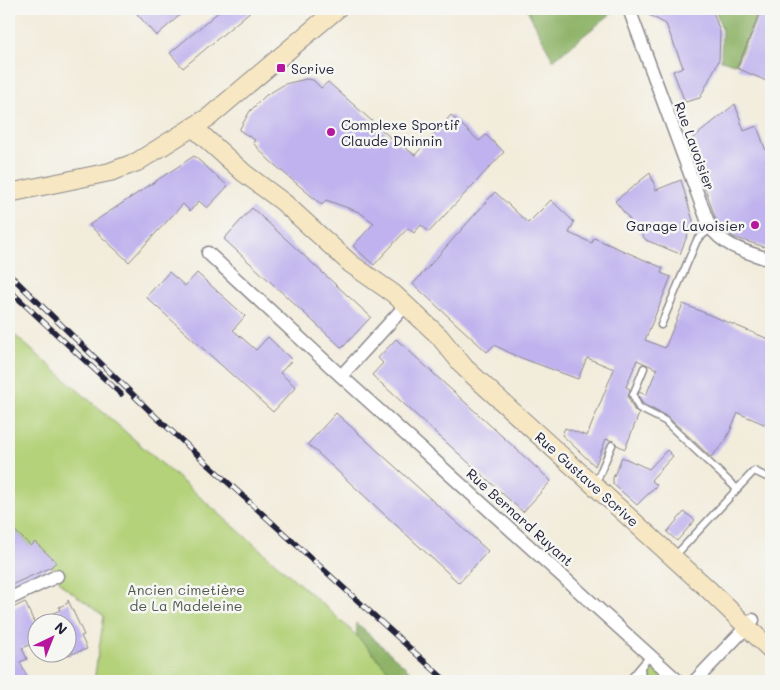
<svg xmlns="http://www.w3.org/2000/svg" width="780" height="690" font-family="Mali,sans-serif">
<rect width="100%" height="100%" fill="#f6f6f2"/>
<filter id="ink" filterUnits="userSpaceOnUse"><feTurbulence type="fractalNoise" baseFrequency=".02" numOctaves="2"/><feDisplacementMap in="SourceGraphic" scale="10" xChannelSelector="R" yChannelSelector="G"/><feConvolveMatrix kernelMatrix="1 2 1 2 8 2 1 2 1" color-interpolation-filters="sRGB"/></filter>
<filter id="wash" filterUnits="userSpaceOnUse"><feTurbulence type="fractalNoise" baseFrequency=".0096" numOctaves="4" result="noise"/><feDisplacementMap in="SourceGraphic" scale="20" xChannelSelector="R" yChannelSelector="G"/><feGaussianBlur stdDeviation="1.12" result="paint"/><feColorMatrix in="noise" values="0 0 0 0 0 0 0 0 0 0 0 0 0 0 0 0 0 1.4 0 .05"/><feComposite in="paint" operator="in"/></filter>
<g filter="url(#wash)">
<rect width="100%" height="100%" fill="#f2ecdb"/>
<path fill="#b4d279" stroke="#6b7a5a" d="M9 330 327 608 357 636 396 679 394 681H94L104 616 62 585 52 566 9 525Z
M650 670H655L667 681H650L648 673Z"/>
<path fill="#8fb469" stroke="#586b52" d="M527 9H617L553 60Z
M715 9H760L736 64 721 60 722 29Z
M356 623 421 681H398L357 636Z"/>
<g id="blocks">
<path fill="#bfb2ee" d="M133 9H187L156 36Z
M222 9H253L183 68 170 53Z
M638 9H712L720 32 719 60 700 98 685 102 673 71 683 67 666 24Z
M762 9H771V83L737 68Z
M306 79 313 80 321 88 328 82 391 138 415 155 451 115 479 141 486 135 504 152 429 232 421 225 414 233 408 228 374 265 353 246 374 223 359 212 326 200 322 205 270 161 253 143 255 140 239 130 250 111 265 96 285 84Z
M735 104 744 131 757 126 771 165V249L733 237 716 220 690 144 692 139Z
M194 156 228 186 207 208 199 201 190 211 183 204 129 262 89 225Z
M650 173 656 190 681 180 693 221 680 254 646 240 615 201Z
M495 192 528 223 551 200 574 222 569 233 592 243 594 238 663 268 661 273 671 277 645 340 665 348 683 304 771 340V427L738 413 725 442 711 457 668 417 643 404 638 395 639 392 646 395 657 369 637 360 626 387 630 389 628 397 634 410 639 414 625 449 617 445 614 441 606 439 595 466 562 435 565 428 587 436 614 369 587 358 578 379 516 356 494 345 487 352 413 284Z
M252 208 371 317 342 348 224 239Z
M169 272 185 286 197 273 245 316 233 330 256 350 268 337 292 360 280 373 296 387 273 412 146 297Z
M396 339 551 481 523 512 372 375 383 363 378 358Z
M336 413 488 551 459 583 308 444Z
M667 450 673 456 651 480 657 485 637 505 613 484V478L622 457 649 469Z
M684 512 695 520 677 541 667 532Z
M9 525 31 546 35 542 56 562 51 567 9 586Z
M68 600 84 635 81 636 87 649 68 655V622H38V642L22 648 27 659 20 662 27 677 17 681H9V610L25 602 34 622 60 610 59 607 68 603Z"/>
</g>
</g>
<g filter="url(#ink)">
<use href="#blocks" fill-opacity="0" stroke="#8a878b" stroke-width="1"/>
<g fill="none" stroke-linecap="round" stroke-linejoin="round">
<g stroke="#8a878b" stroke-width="9">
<path id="lane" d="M661 325 697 240 711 228
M644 368 633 395 639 408 665 421 737 489
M595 485 612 445
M674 557 754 471 771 479
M641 667 642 681
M629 681 650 656"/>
</g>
<g stroke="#8a878b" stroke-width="15">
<path id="street" d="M629 9 709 225C723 247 747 252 771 260
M208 253 341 376 406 305
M341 376 678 681
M9 599 57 576
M695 681 753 620"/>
</g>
<g stroke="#8a878b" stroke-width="20">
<path id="secondary" d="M193 127 244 173 283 202 351 264 394 294 439 336 465 368 709 590 771 650
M9 193 110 172 137 162 209 117 337 9"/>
</g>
<use href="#lane" stroke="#fff" stroke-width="6"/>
<use href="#street" stroke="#fff" stroke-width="12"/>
<use href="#secondary" stroke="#f7e8c3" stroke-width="18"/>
<g stroke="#22223b" stroke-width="5.5">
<path id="rail" d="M9 274 156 417 446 681
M9 290 121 394"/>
</g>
<use href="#rail" stroke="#f6f6f2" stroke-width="4" stroke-dasharray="11" stroke-linecap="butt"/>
</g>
</g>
<g fill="#b5179e" stroke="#f6f6f2" stroke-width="2">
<rect x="276" y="63" width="10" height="10" rx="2.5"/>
<circle cx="331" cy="132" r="5"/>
<circle cx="755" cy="225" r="5"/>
</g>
<g text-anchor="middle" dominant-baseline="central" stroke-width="5" stroke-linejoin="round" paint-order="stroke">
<g font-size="14" fill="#22223b" stroke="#f6f6f2" text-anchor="start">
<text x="291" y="68">Scrive</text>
<text x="341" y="124">Complexe Sportif<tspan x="341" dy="16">Claude Dhinnin</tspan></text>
<text x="745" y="225" text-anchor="end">Garage Lavoisier</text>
</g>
<g font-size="14" fill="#22223b" stroke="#f6f6f2">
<text transform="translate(695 146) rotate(70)">Rue Lavoisier</text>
<text transform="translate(587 479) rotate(42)">Rue Gustave Scrive</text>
<text transform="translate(520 517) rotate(42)">Rue Bernard Ruyant</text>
</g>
<g font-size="14" fill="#4e574e" stroke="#f6f6f2">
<text x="186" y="589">Ancien cimetière<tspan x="186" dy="16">de La Madeleine</tspan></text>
</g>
</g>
<rect width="780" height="690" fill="none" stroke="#f6f6f2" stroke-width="30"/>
<g transform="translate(52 638) rotate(43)"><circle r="24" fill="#f6f6f2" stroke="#a1a1a9"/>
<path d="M0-4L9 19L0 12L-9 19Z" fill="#b5179e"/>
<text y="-8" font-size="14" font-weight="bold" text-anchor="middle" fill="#22223b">N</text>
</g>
</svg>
